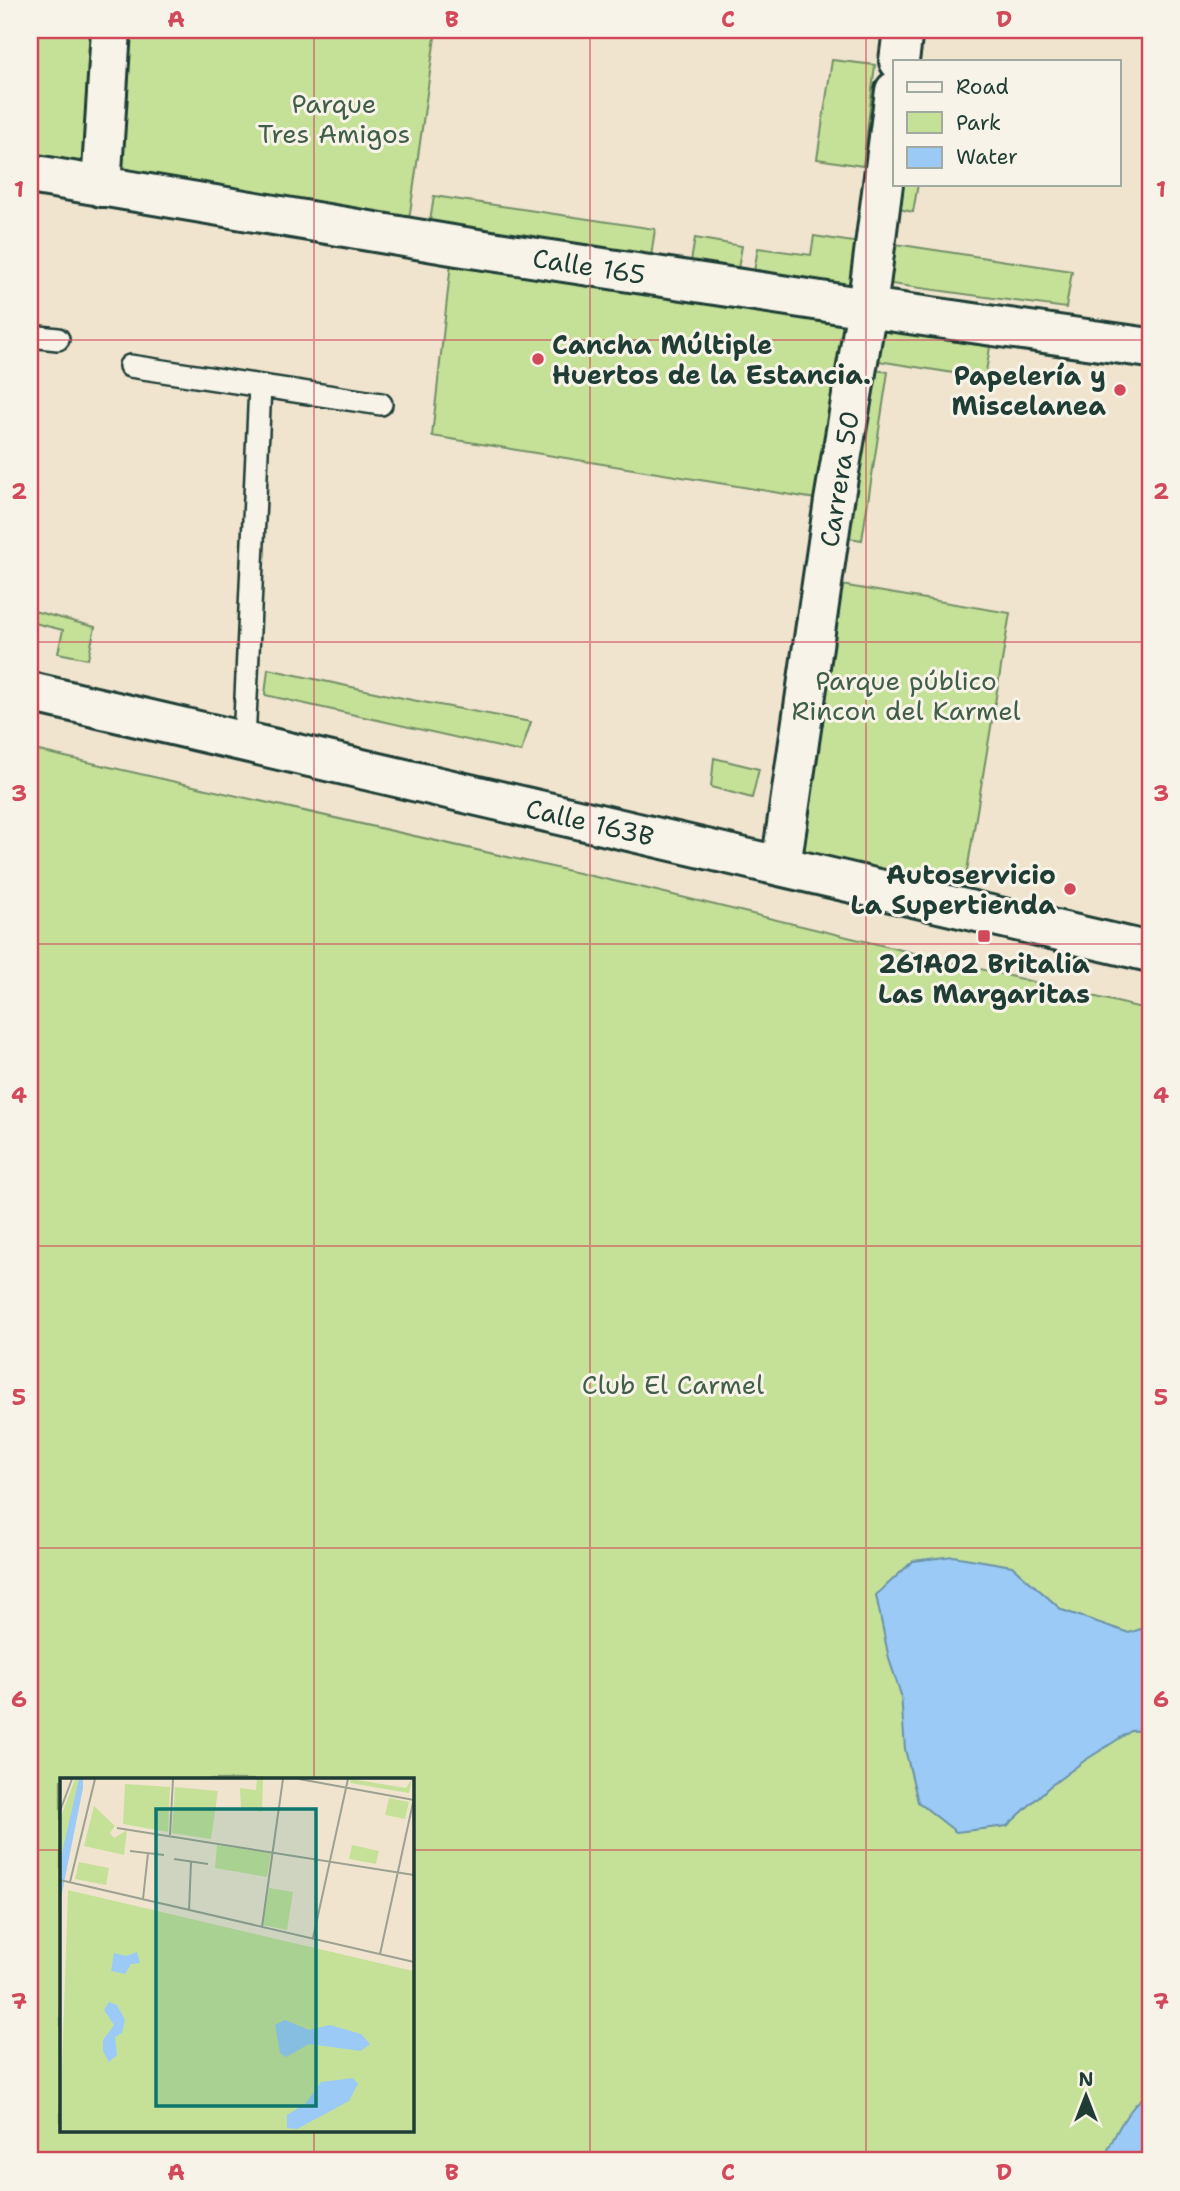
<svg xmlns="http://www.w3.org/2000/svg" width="1180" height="2191" font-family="'Shantell Sans',sans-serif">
<rect width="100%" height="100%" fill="#f0e4cf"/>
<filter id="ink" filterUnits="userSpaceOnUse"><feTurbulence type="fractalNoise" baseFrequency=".0143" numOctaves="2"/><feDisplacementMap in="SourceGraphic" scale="14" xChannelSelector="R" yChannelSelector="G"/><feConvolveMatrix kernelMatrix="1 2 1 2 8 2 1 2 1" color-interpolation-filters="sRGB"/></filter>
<g filter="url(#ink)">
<path fill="#c5e198" stroke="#728f66" stroke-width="2" fill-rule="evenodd" d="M30 30H93L86 167 30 157Z
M127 30H436L409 220 118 172Z
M832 60 875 65 863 166 817 159Z
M895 184H918L913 212 886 206Z
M434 196 655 229 650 264 429 228Z
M814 236 866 244 857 297 752 283 758 248 811 255Z
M695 238 742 246 736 280 689 273Z
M889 243 1072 271 1066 308 884 283Z
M451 263 850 320 816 499 432 436Z
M877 329 990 347 985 378 872 360Z
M869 369 888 372 862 540 843 537Z
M835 584 1010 613 964 889 791 851Z
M30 610 95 627 88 659 58 653 63 630 30 622Z
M268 669 412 700 531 722 521 752 265 695Z
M30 749 640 887 1150 1010V2161H30ZM61 1780H411V2130H61Z
M714 758 759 769 752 798 711 787Z"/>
<path fill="#9bcaf6" stroke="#6992a8" stroke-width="2" d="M953 1556 1012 1566 1062 1610 1129 1633 1150 1626V1730L1131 1731 1084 1761 1049 1787 1007 1826 956 1832 918 1802 905 1749 901 1695 889 1659 876 1595 913 1561Z
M1150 2092V2161H1103C1114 2136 1127 2107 1150 2092Z"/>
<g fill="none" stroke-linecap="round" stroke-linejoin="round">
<g stroke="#1f3d34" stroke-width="26">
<path id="lane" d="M30 336 58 339
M130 366 381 404
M244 742 260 386"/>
</g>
<g stroke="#1f3d34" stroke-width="44">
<path id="street" d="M899 61 903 30
M30 174 458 246 867 308 1150 348
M101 187 111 30
M781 866 834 501 867 308 895 91"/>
</g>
<g stroke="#1f3d34" stroke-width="44">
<path id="secondary" d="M30 692 1150 952"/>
</g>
<use href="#lane" stroke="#f7f3e8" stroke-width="21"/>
<use href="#street" stroke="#f7f3e8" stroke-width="38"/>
<use href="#secondary" stroke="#f7f3e8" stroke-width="38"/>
</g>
</g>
<path fill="none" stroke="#d1495b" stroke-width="2" stroke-opacity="0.55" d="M314 30V1780M590 30V2161M866 30V2161M30 340H1150M30 642H1150M30 944H1150M30 1246H1150M30 1548H1150M30 1850H61M411 1850H1150M314 2130V2161"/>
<g fill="#d1495b" stroke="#f7f3e8" stroke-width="2.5">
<circle cx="538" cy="359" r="7"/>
<circle cx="1120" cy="390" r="7"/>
<circle cx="1070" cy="889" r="7"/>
<rect x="977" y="929" width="14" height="14" rx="3.5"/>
</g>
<g text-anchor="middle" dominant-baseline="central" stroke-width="6" stroke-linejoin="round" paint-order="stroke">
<g font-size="26" fill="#405e48" stroke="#f7f3e8">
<text x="334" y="103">Parque<tspan x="334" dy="30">Tres Amigos</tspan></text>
<text x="906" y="680">Parque público<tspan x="906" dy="30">Rincon del Karmel</tspan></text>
<text x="673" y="1384">Club El Carmel</text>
</g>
<g font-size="26" fill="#1f3d34" stroke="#f7f3e8">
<text transform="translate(589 266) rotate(9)">Calle 165</text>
<text transform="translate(839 479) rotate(-81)">Carrera 50</text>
<text transform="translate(590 822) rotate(13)">Calle 163B</text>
</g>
<g font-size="26" font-weight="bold" fill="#1f3d34" stroke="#f7f3e8" text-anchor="end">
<text x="552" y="344" text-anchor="start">Cancha Múltiple<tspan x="552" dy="30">Huertos de la Estancia.</tspan></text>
<text x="1106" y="375">Papelería y<tspan x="1106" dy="30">Miscelanea</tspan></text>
<text x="1056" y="874">Autoservicio<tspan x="1056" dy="30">La Supertienda</tspan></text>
<text x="984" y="963" text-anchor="middle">261A02 Britalia<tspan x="984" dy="30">Las Margaritas</tspan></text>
</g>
</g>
<g transform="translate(60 1778)">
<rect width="354" height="354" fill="#f0e4cf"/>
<path d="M15 1H19L16 25 0 83V41ZM197 1H203L202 34 181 30 180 10 196 12ZM291 1 346 10 352 1 349 15 290 5ZM65 6 110 9 108 54 63 46ZM115 9 158 13 151 61 112 55ZM329 20 349 24 345 41 325 37ZM34 28 55 48 50 55 54 60 67 52 64 77 24 68ZM157 67 211 75 207 99 155 90ZM292 67 319 73 316 86 289 81ZM19 84 49 90 46 107 15 101ZM209 110 233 114 227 152 203 147ZM8 112 353 193V352H0Z" fill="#c5e198"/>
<path d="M19 1H23V10L0 125V83ZM77 174 80 185 71 186 65 196 51 193 54 175 66 178ZM49 224 57 227 65 242 62 255 55 259 57 277 49 284 43 273V262L54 247 44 232ZM225 242 249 252 270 247 301 256 310 266 301 273 249 266 226 279 220 275 215 247ZM293 300 298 306 289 323 237 351 227 350V337L245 326 261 304Z" fill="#9bcaf6"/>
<path fill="none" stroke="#9ca191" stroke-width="2" d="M239 1 354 22M0 33 12 1M57 50 354 97M110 57 113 1M70 73 104 77M114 81 148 86M0 102 354 184M10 104 35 1M83 121 88 75M129 132 131 84M202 149 223 1M253 160 288 1M320 176 354 20"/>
<path fill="#0f766e" fill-opacity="0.15" stroke="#0f766e" stroke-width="3.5" d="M96 31H256V328H96Z"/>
<rect width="354" height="354" fill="none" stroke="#1f3d34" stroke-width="3.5"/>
</g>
<rect width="1180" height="2191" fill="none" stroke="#f7f3e8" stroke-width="77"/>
<rect x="893" y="60" width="228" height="126" fill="#f7f3e8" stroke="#a1aaa0" stroke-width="2"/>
<rect x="907" y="82" width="35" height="10" fill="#f7f3e8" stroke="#a1aaa0" stroke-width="2"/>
<text x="956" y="94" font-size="21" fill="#1f3d34">Road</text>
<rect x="907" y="112" width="35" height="21" fill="#c5e198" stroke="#a1aaa0" stroke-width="2"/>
<text x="956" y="130" font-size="21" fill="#1f3d34">Park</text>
<rect x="907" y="147" width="35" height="21" fill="#9bcaf6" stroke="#a1aaa0" stroke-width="2"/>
<text x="956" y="164" font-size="21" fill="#1f3d34">Water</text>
<g transform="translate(1086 2096)" stroke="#f7f3e8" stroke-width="5" paint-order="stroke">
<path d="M0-5L12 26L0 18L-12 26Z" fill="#1f3d34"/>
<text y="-10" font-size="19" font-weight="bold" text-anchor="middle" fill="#1f3d34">N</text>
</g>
<rect x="38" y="38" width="1104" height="2114" fill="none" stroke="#d1495b" stroke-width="2.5"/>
<g font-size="23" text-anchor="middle" font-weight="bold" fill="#d1495b">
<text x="176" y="27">A</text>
<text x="452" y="27">B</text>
<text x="728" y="27">C</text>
<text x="1004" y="27">D</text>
<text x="19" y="197">1</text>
<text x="1161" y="197">1</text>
<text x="19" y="499">2</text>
<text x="1161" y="499">2</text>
<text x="19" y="801">3</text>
<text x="1161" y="801">3</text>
<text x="19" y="1103">4</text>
<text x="1161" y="1103">4</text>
<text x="19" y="1405">5</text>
<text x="1161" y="1405">5</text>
<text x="19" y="1707">6</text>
<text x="1161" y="1707">6</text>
<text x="19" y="2009">7</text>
<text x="1161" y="2009">7</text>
<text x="176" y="2180">A</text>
<text x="452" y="2180">B</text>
<text x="728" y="2180">C</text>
<text x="1004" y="2180">D</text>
</g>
</svg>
